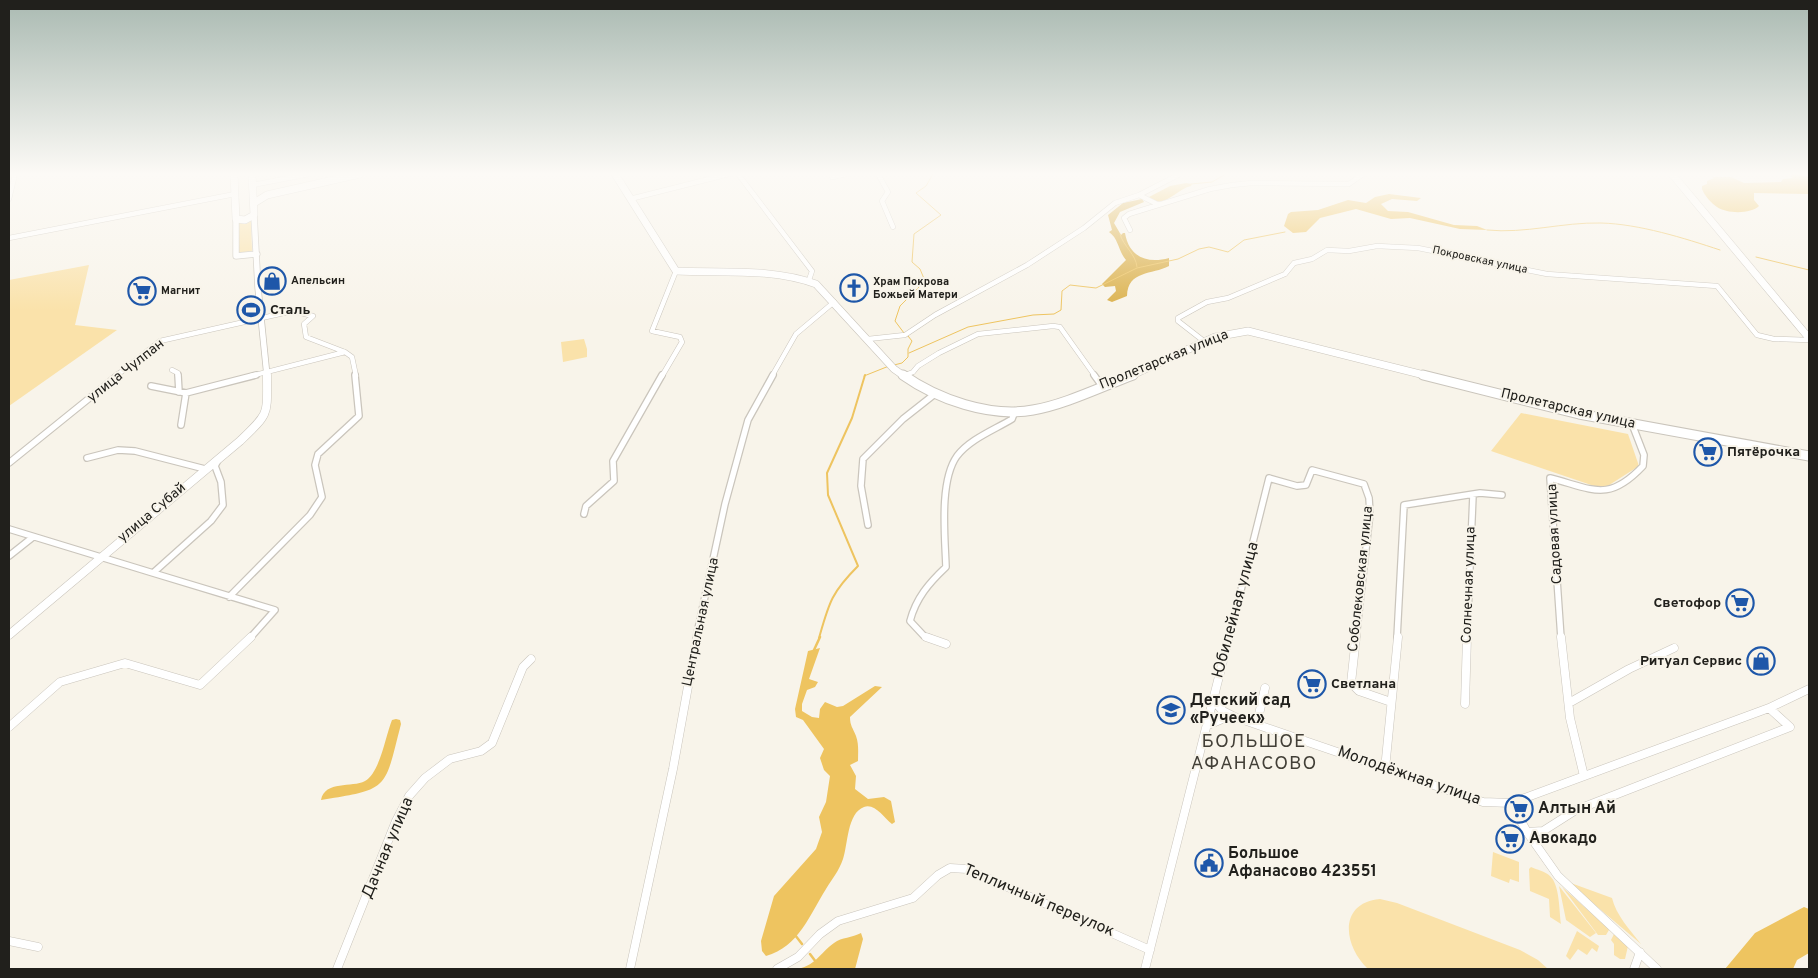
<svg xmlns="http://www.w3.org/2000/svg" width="1818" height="978" font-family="Overpass,sans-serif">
<rect width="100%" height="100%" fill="#f8f4ea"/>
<path fill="#fae2aa" d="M251 221 252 251 238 253 239 223 246 224Z
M89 265 75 325 117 330 9 406V280Z
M584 339 587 349V357L563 362 561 342Z
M1521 413 1628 434 1639 466 1603 489 1491 451Z
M1493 852 1519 862V882L1510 879 1509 883 1491 876Z
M1531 867C1537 870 1545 871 1550 876 1560 885 1559 911 1561 924L1550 917 1549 899 1530 891 1529 869Z
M1568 882 1612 898C1616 915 1630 930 1641 944Z
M1559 886 1596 933 1590 937 1566 920Z
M1562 887 1607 927 1609 930 1606 935H1598Z
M1380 899 1397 903 1520 950 1538 960 1548 969H1368C1344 947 1337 903 1380 899Z
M1577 931 1599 946 1597 952 1592 948 1587 955 1578 949 1570 960 1566 956Z
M1614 934 1628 946 1625 959H1620L1614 955V944L1611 940Z"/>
<path fill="#dbb14c" d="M1142 199 1144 202 1120 212 1114 223 1121 235 1123 233H1125C1129 257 1147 264 1169 258V266C1152 275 1128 270 1127 296L1112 302 1107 300 1116 291 1115 286 1105 287 1102 284 1126 260C1118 251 1119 239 1109 232L1112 230 1108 215 1123 203Z"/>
<path fill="#eec460" d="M1793 174 1809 177V194L1754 193V200L1759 206C1751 214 1727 214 1717 207 1712 204 1704 195 1702 189V186L1707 184V181L1714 178 1712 177H1731L1744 183 1781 182 1783 179 1793 178 1790 176Z
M1186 183 1192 184 1191 186C1176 189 1163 211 1149 197L1170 186Z
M1389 194 1421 198 1417 201 1392 199 1381 204 1388 211 1408 212 1454 225 1477 226 1487 230 1460 229 1410 218 1391 219 1356 209 1320 218 1306 232 1293 233 1284 226 1288 214 1291 212 1318 210 1348 200 1366 203 1375 197Z
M820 648 809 679 818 682 815 687 807 690 802 704V711L812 717 819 718 820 709 825 702 837 707 843 706 875 686 882 687 850 717C850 726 853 728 856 736 859 744 858 753 858 761L850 765 856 776 855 789 868 799 884 797 891 801 895 822 892 824C884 818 875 803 864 807 847 813 848 845 843 859 839 871 832 879 826 889 810 914 799 947 766 956L762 951 761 941 774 896 816 849 822 832 819 817 826 802 830 776 824 770 820 758 824 749 803 720 796 717 795 709 808 651Z
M396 719 400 720 401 724C384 790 390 789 321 800 325 780 352 788 365 781 380 773 386 734 392 720Z
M1804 907 1809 909V953L1797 960 1793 969H1725L1755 933Z
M861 933 863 939 855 969H798C817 964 819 954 834 943 842 937 852 938 861 933Z"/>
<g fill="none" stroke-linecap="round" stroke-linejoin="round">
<path stroke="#eec460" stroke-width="1" d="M1191 184 1212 182 1226 174
M1487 230C1525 234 1563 222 1601 223 1639 224 1684 238 1720 250
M1120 234C1123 246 1136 254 1137 267
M1756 257 1809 270
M904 333 895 321 900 306 925 281 920 269 912 262 914 234 941 215 916 193 926 186 933 174
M909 353 968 327 1033 315 1054 314 1061 310 1062 291 1070 285 1096 288 1137 268 1178 259 1199 249 1209 247 1228 252 1244 240 1285 232
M894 365 902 363 908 357V349L912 341 908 336
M864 376 889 366"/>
<path stroke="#eec460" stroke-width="2" d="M819 638C829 603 831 593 858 566L828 495 827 473 852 418 865 375"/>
<path stroke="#eec460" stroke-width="2.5" d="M814 650 820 637
M795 935 802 944
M810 954 816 962"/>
<g stroke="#cac5bc" stroke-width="5.5">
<path id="street-far2" d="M738 174 812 271 809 280
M878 174 888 192 882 201 893 227
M832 177 847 174
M253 185 309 174
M1139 195 1159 205
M9 199 15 174
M630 199 729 174
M1130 230 1124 218 1129 214 1210 189 1232 185 1252 183 1349 184 1363 174
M9 238 235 194
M868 339 905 335 935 315 1027 265 1084 228 1115 203 1139 195 1180 174
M1205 342 1178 321V318L1207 302 1228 298 1285 274 1294 263 1312 259 1327 250 1349 251 1377 246 1418 248 1547 274 1717 286 1757 335 1774 339 1809 340
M345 352 352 357 356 376
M172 370 178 373V376
M116 376 160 341 293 311 313 316 304 324 306 337 345 352 251 376
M662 376 682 342 680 337 652 331 676 271
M772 376 796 334 834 302
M903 376 913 372 918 366 939 353 978 334 1053 326 1060 327 1095 376"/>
</g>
<g stroke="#cac5bc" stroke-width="8">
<path id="street-far1" d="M178 375 179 392
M1094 375 1102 386
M903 376 906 375
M151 386 186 393 256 375
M181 425 186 393
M87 458 118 450 135 451 205 469
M218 460 215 466 221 482 223 505 211 521 153 573 275 610 250 638
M9 463 118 375
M584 514 586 506 614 481 613 461 662 375
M868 525 861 486 863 459 903 419 936 393
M9 529 153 573
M9 556 33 537
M229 597 310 515 322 497 315 465 318 454 359 416 355 375
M696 638 725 504 748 420 773 375
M930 638 924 636 910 621C916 598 929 583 946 567 945 537 939 481 957 456 970 439 994 430 1012 419L1015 411
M1229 638 1269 478 1297 486 1306 485 1312 470 1364 484 1369 498 1370 513 1356 638
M1397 638 1404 505 1480 493 1502 495
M1467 638 1473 495
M1561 638 1550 478C1593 489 1608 503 1643 466L1644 455 1632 424"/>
</g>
<g stroke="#cac5bc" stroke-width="9">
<path id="street" d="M926 637 946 644
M1356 637 1351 683 1359 691 1391 702
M1561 637 1570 718 1584 776
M1213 700 1223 711 1235 717
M1569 703 1629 669 1674 648
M1465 704 1467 637
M1257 723 1265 688
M1208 725 1222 719 1235 717 1483 802 1511 803 1769 708 1809 689
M9 727 60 682 125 663 200 685 251 637
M1385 769 1398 637
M1511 803 1527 832 1558 876 1657 969
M1527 832 1543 831 1576 810 1790 727 1769 708
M9 941 38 947
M337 969 396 821 409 796 425 778 450 759 481 751 492 743 523 667 531 659
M630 969 673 769 697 637
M777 969 798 957 820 934 838 921 913 898 938 875 950 868 967 869 1150 950
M1145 969 1229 637
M1634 969 1640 952"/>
</g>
<g stroke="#cac5bc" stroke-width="7">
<path id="secondary-far1" d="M254 215 258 288 267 376
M236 219V256L257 254"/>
</g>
<g stroke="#cac5bc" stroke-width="9">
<path id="secondary" d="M9 635 240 441C270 412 267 416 267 375"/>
</g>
<g stroke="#cac5bc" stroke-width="8">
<path id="primary-far1" d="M234 174 236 219 245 220 254 215 252 174
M615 174 676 271C722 273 772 268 816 284L894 369 904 376
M1672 174 1809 338
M254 203 267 195 360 174
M1130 376 1215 337 1248 331 1428 376"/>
</g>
<g stroke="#cac5bc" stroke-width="11">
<path id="primary" d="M903 375C937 399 990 418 1033 410 1064 405 1103 386 1133 375
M1423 375 1579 414 1809 456"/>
</g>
<use href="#street-far2" stroke="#fff" stroke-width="4.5"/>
<use href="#street-far1" stroke="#fff" stroke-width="5.5"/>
<use href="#street" stroke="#fff" stroke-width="8"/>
<use href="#secondary-far1" stroke="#fff" stroke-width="5.5"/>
<use href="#secondary" stroke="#fff" stroke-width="8"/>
<use href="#primary-far1" stroke="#fff" stroke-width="7"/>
<use href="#primary" stroke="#fff" stroke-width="9"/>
</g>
<linearGradient id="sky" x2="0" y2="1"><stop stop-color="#aabab2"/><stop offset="0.56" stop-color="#fcfaf6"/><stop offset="1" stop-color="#fcfaf6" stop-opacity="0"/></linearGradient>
<rect width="1818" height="311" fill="url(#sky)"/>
<defs>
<g id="shop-ring" transform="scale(1.4375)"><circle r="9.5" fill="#f8f4ea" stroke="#1e57a9" stroke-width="1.5"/><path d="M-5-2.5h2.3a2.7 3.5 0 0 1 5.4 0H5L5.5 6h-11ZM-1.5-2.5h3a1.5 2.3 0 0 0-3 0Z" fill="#1e57a9"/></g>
<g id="church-ring" transform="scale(1.4375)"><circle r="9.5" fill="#f8f4ea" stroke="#1e57a9" stroke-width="1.5"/><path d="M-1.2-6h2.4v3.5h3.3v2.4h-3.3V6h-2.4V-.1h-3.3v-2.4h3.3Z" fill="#1e57a9"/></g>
<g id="supermarket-ring" transform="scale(1.4375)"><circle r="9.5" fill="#f8f4ea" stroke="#1e57a9" stroke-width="1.5"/><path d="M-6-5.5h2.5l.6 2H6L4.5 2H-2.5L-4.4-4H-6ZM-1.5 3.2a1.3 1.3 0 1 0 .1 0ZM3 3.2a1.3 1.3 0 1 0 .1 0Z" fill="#1e57a9"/></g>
<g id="stadium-ring" transform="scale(1.4375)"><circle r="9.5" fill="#f8f4ea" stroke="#1e57a9" stroke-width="1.5"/><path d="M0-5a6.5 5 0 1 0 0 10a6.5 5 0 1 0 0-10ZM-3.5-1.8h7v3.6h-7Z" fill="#1e57a9"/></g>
<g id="school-ring" transform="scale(1.4375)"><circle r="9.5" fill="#f8f4ea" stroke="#1e57a9" stroke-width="1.5"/><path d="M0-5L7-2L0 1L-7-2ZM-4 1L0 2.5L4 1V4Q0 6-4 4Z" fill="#1e57a9"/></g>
<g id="civic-ring" transform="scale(1.4375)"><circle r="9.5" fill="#f8f4ea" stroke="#1e57a9" stroke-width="1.5"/><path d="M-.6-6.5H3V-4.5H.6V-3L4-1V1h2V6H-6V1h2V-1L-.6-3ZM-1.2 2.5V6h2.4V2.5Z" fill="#1e57a9"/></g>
</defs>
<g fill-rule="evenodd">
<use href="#shop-ring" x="272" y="281"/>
<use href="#church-ring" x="854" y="288"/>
<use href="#supermarket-ring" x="142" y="291"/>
<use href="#stadium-ring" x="251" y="310"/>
<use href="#supermarket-ring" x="1708" y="452"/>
<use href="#supermarket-ring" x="1740" y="603"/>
<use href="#shop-ring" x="1761" y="661"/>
<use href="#supermarket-ring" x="1312" y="684"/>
<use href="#school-ring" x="1171" y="710"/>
<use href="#supermarket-ring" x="1519" y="809"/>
<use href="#supermarket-ring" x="1510" y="839"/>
<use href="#civic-ring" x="1209" y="863"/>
</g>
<g text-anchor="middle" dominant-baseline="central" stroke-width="4" stroke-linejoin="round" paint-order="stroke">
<g font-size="11" fill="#21201c" stroke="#f8f4ea">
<text transform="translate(1480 260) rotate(12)">Покровская улица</text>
</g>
<g font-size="11" font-weight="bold" fill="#21201c" stroke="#f8f4ea" text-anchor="start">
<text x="291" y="281">Апельсин</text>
<text x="873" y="282">Храм Покрова<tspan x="873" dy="13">Божьей Матери</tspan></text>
<text x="161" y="291">Магнит</text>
</g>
<g font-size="14" font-weight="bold" fill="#21201c" stroke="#f8f4ea" text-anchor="start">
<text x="270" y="310">Сталь</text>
<text x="1727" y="452">Пятёрочка</text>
<text x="1721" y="603" text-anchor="end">Светофор</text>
<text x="1742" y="661" text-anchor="end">Ритуал Сервис</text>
<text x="1331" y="684">Светлана</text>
</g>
<g font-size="14" fill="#21201c" stroke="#f8f4ea">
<text transform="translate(1164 360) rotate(-22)">Пролетарская улица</text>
<text transform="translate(126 371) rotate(-38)">улица Чулпан</text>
<text transform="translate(1568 409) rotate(13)">Пролетарская улица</text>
<text transform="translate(152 513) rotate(-40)">улица Субай</text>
<text transform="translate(1555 534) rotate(-93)">Садовая улица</text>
<text transform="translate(1361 579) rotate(-84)">Соболековская улица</text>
<text transform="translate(1469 585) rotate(-88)">Солнечная улица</text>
<text transform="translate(701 622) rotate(-78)">Центральная улица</text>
</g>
<g font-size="16" fill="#21201c" stroke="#f8f4ea">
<text transform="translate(1236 610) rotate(-75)">Юбилейная улица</text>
<text transform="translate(1409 776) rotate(19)">Молодёжная улица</text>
<text transform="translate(388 848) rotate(-67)">Дачная улица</text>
<text transform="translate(1039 901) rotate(23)">Тепличный переулок</text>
</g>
<g font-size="16" font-weight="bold" fill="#21201c" stroke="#f8f4ea" text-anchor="start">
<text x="1190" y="701">Детский сад<tspan x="1190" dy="18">«Ручеек»</tspan></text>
<text x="1538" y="809">Алтын Ай</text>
<text x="1529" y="839">Авокадо</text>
<text x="1228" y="854">Большое<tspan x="1228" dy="18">Афанасово 423551</tspan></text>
</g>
<g font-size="19" letter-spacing="1" fill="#423f37" stroke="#f8f4ea">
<text x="1254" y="742">БОЛЬШОЕ<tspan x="1254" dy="22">АФАНАСОВО</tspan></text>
</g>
</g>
<rect width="1818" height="978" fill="none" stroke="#21201c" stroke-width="20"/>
</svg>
